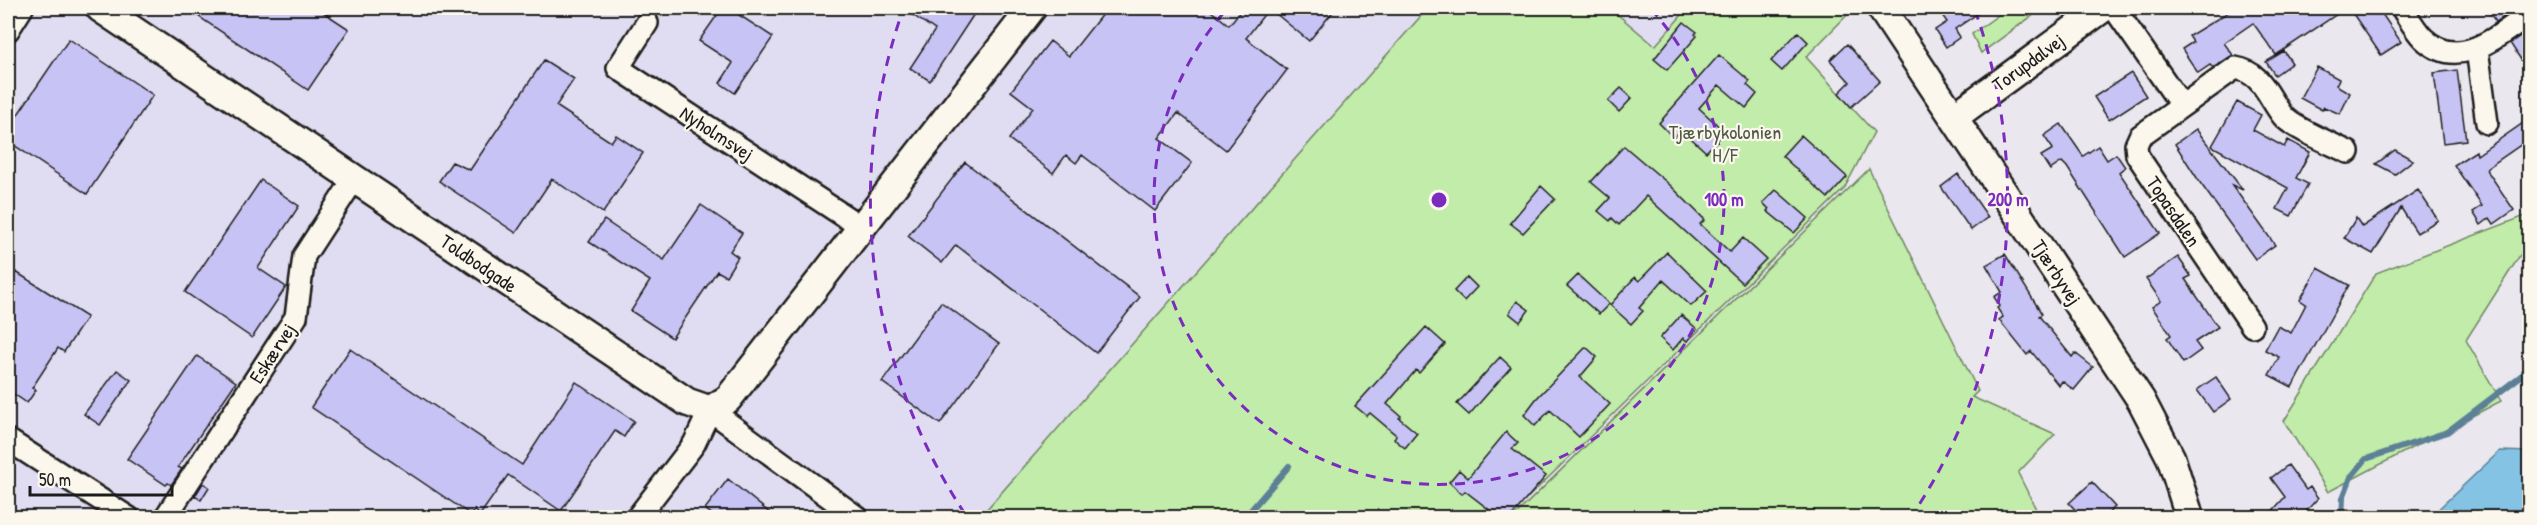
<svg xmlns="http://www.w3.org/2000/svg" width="2537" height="525" font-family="'Patrick Hand',sans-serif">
<rect width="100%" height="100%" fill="#ebe7ef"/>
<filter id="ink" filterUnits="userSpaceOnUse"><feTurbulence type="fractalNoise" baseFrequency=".0167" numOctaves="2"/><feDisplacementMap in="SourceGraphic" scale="12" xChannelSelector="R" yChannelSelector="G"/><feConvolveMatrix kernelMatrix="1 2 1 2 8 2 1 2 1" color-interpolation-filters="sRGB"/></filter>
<g filter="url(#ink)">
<path fill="#e0dcf1" d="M8 8H1428L979 518 8 517Z
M1610 8H1688L1655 46Z"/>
<path fill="#c1eca9" stroke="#6e8462" stroke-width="1.5" d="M1428 8H1610L1655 46 1688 8H1854L1806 57 1874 132 1844 189 1508 517 979 518Z
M2008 8H2043L1981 53 1972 34Z
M1869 169 1978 391 1972 397 2055 434 2018 473 2040 517H1513Z
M2525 216 2524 249 2466 340 2501 401 2328 492 2284 421 2376 273Z"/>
<path fill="#85c3e5" stroke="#5b8095" stroke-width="1.5" d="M2500 451 2529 452V517H2430Z"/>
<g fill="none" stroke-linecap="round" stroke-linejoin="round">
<path stroke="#5b8095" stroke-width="6" d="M1244 518 1289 466
M2342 518 2343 498 2351 477 2366 459 2447 432 2530 369"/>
</g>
<path fill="#c7c3f5" stroke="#1c1c1c" stroke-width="1.5" d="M186 8H317L349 29 308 90Z
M722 8H744L739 15 773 37 735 93 720 83 733 63 699 41Z
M902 8H978L930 81 910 68 935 30Z
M1107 8H1207L1229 25 1243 8H1336L1309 41 1269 8 1246 38 1287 70 1226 150 1178 113 1159 138 1192 163 1155 211 1082 155 1076 163 1066 155 1053 173 1009 139 1033 108 1011 91 1050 41 1069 56Z
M1937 8H1986L1955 29 1960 37 1946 47 1935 30 1947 22Z
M2235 8H2346L2276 55 2253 23 2224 43 2233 55 2213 68 2210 65 2198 73 2182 49 2193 42 2189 36Z
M2349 8H2378L2401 42 2381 55Z
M2486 8H2503L2508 14 2496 22Z
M1684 22 1697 32 1695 34 1697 36 1667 70 1654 59Z
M2529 30V72L2510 43Z
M1798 32 1808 42 1782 71 1771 61Z
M69 39 153 95 87 194 8 141V129Z
M1847 44 1880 81 1851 107 1839 93 1850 82 1830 60Z
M2284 51 2292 63 2275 75 2266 62Z
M1719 55 1750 81 1747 85 1757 94 1746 108 1719 85 1699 108 1725 132 1706 152 1681 129 1674 138 1659 123Z
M544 60 574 79 556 106 611 142 616 135 643 153 603 213 552 179 516 233 439 181 452 162 470 170Z
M2317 67 2339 79 2336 85 2350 93 2340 114 2324 107 2322 110 2300 98Z
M2457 70 2466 140 2443 143 2434 73Z
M2131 73 2146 96 2109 120 2094 97Z
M1621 88 1632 98 1619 112 1608 101Z
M2237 102 2261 115 2253 130 2284 147 2288 140 2310 152 2296 178 2308 184 2291 216 2277 209 2288 188 2212 146Z
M2529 119V139L2486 169 2514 210 2494 224 2490 218 2481 225 2473 212 2482 206 2454 165 2476 151 2477 155Z
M2061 124 2083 156 2098 146 2107 160 2116 154 2125 167 2119 172 2160 233 2125 257 2067 167 2062 162 2050 170 2041 156 2053 149 2044 136Z
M2196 129 2243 190 2232 185 2275 245 2255 259 2201 184 2175 144Z
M1801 135 1847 177 1828 198 1782 156Z
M1624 146 1670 185 1705 220 1700 224 1730 252 1743 238 1766 259 1742 283 1646 196 1619 225 1612 218 1610 221 1598 211 1610 198 1591 182Z
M2395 150 2413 160 2395 174 2376 164Z
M965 162 1140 297 1096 353 956 245 942 263 908 236Z
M1958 174 1988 217 1971 230 1941 187Z
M261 180 299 206 258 268 286 287 252 338 185 292Z
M1541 186 1555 199 1523 233 1510 223Z
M1776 190 1808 218 1794 233 1767 211 1769 209 1763 203Z
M2418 190 2438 220 2417 233 2401 208 2373 254 2344 238 2356 218 2362 227Z
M701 205 742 233 730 251 738 257 726 276 717 271 672 338 631 311 650 281 589 242 604 220 664 260Z
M1667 252 1707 291 1691 306 1663 280 1639 308 1643 311 1631 324 1610 305 1635 277 1639 281Z
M2005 254 2042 314 2039 316 2072 357 2075 353 2093 367 2074 390 2062 381 2059 386 2031 351 2027 355 1999 320 2003 317 1997 308 2000 306 1994 297 2002 292 1986 265Z
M2178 257 2191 276 2185 279 2218 327 2195 342 2201 350 2183 363 2167 338 2171 335 2152 307 2161 301 2146 279Z
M2318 268 2349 285 2292 387 2269 375 2279 357 2265 350 2278 326 2291 333 2306 304 2300 300Z
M16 272 87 317 64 352 58 348 32 388 36 390 27 403 8 390V285Z
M1578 275 1609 304 1599 314 1567 286Z
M1467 277 1477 287 1464 301 1454 291Z
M1517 301 1529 310 1520 322 1509 313Z
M941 302 999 344 940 424 882 382Z
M1681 315 1697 329 1687 341 1683 338 1673 350 1660 338Z
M1426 327 1445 344 1419 373 1416 370 1387 404 1401 416 1399 418 1417 433 1405 448 1394 439 1396 435 1370 413 1367 416 1355 406Z
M1586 347 1597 357 1580 377 1610 404 1579 437 1550 410 1535 426 1524 415 1536 399Z
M350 349 522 465 576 382 634 421 624 437 615 431 561 511 508 475 480 515 474 510 471 515 311 407Z
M197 356 236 382 178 467 182 469 171 485 168 483 166 485 127 459Z
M1500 357 1511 367 1469 415 1457 404Z
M117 370 131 380 100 425 84 414Z
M2216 377 2231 399 2213 412 2197 390Z
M1506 432 1518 443 1512 449 1546 476 1510 518H1500L1465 491 1462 494 1449 482 1459 470 1468 478Z
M2288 465 2306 490 2310 487 2318 498 2300 518H2266L2285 497 2271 478Z
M728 479 776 518H717L705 509Z
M2092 482 2115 507 2104 518H2083L2069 503Z
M203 483 209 487 201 500 195 496Z"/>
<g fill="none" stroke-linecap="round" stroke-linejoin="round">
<g stroke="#1c1c1c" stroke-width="26">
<path id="minor" d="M2114 8 2182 106 2140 136 2136 145 2137 155 2252 326
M2402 8C2408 17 2415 30 2423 38 2459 73 2498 35 2530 14
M647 23 618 68 861 227
M8 30 22 8
M2477 49 2487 123
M2182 106 2235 68C2262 72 2268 97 2283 116 2291 127 2334 145 2348 152
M8 440 129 518
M165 518 296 317 304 256 354 179
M637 518 694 444 710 410 858 518"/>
</g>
<g stroke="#1c1c1c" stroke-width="32">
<path id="tertiary" d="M100 8 687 402 710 410 728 399 1032 8
M1881 8 2141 400 2171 458 2190 518
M1954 117 2103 8"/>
</g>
<use href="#minor" stroke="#fbf7ec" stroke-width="21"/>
<use href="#tertiary" stroke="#fbf7ec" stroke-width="27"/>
</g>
</g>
<g fill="none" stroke="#7b2cbf" stroke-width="3" stroke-dasharray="10 8">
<path d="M1651 9A285 285 0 1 1 1227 9"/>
<path d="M965 514A569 569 0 0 1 903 10M1975 10A569 569 0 0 1 1913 514"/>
</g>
<g text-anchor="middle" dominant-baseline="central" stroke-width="4.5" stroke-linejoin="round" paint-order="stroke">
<g font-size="20" fill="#1c1c1c" stroke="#fbf7ec">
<text transform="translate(2028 62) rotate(-36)">Torupdalvej</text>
<text transform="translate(717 133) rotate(33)">Nyholmsvej</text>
<text transform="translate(2174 211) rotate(56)">Topasdalen</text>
<text transform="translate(479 263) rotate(34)">Toldbodgade</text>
<text transform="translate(2057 272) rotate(57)">Tjærbyvej</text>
<text transform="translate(272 353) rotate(-57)">Eskærvej</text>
</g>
<g font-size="20" fill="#4e5a46" stroke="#fbf7ec">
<text x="1725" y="131">Tjærbykolonien<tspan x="1725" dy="23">H/F</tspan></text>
</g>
</g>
<circle cx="1439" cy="200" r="9" fill="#7b2cbf" stroke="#fbf7ec" stroke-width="3"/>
<g font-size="18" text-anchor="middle" font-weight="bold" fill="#7b2cbf" stroke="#fbf7ec" stroke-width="4.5" stroke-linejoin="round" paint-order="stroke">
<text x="1724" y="206">100 m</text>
<text x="2008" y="206">200 m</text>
</g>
<rect width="2537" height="525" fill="none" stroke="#fbf7ec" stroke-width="30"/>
<rect x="15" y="15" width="2507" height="495" fill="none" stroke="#1c1c1c" stroke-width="2" filter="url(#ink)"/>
<path d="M30 486v9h142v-9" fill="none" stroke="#1c1c1c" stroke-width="3"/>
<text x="39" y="486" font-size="18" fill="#1c1c1c" stroke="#fbf7ec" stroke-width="4.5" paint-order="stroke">50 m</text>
</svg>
